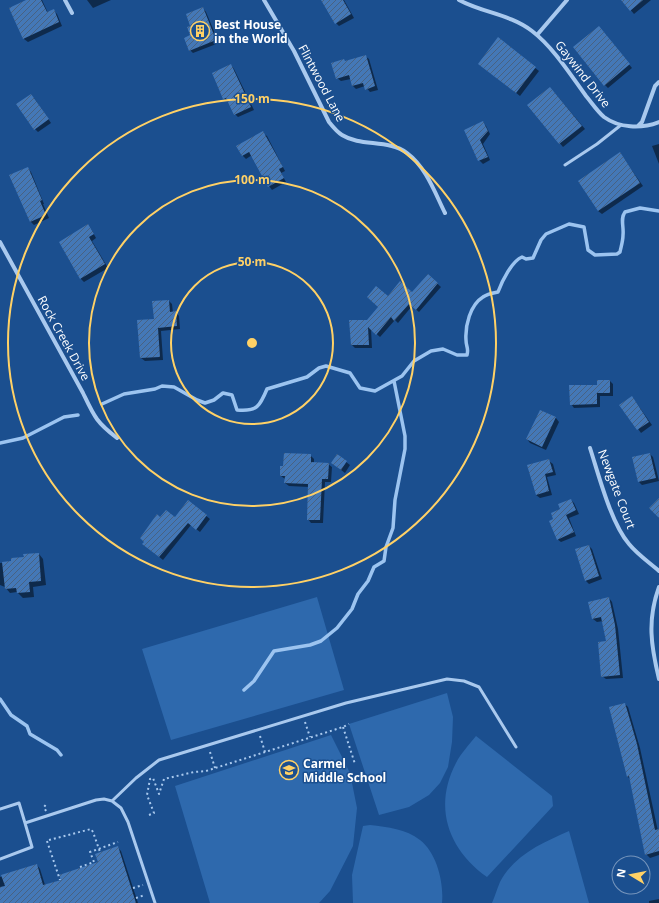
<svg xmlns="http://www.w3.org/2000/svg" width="659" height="903" font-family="'Open Sans',sans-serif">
<defs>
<pattern id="building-hatch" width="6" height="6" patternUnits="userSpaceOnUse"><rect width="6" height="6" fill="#4478b7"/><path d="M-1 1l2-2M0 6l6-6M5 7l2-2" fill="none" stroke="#486282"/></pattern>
</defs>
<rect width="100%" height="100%" fill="#1b4f8f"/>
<path fill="#2e69ad" d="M317 597 344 690 171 740 142 649Z
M447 693 453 717 452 742 448 767 440 783 429 795 409 807 379 815 349 724Z
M331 735 350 773 357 808 353 846 330 891 319 903H210L175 786Z
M476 736 552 796 553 806 487 877C448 849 433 807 456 763 461 753 469 745 476 736Z
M370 825C388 827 406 829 420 840 437 853 444 883 442 903H353L352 875 363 826Z
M569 831 589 903H492C495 896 497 889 500 882 514 855 542 843 569 831Z"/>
<path fill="#0007" d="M28 0H42L48 13 53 10 57 14 62 26 28 42 24 39 10 9Z
M87 0H111L93 8Z
M322 0H344L354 18 339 26 336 23Z
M622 0H651L634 14Z
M203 8 206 12 219 43 193 53 190 50 191 26Z
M602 31 632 68 608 88 605 85Z
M499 39 539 71 520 96 483 67Z
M365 56 369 59 378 90 370 92 365 86 356 89 353 86 351 79 341 81 337 78 345 62Z
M231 65 234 69 254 110 238 117 235 114 229 101 228 102 224 98Z
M553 91 585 129 563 147 529 106Z
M34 98 51 123 38 132 35 129Z
M483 122 486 126 490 134 483 144 490 160 483 164 479 160 466 130Z
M263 133 267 136 285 171 281 173 286 182 272 190 269 186 252 155 246 159 242 155Z
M659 144V164L652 146Z
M620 154 643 186 602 214 598 211Z
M27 168 31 172 44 204H43L49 218 34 225 31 222Z
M91 229 96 238 92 241 108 268 84 282 81 279 60 242Z
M428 275 441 287 419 312 412 306 398 323 395 320 380 337 371 329 372 348H355L352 345 350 321H368L388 297 412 293Z
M169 301 172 304 173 313 176 312 179 316 180 329 161 331 163 360 145 361 141 358 138 321 155 320Z
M610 381 613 384V396H600V407L574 408 571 404 598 386Z
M635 401 652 425 641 433 621 405Z
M541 411 556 418 559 422 546 450 530 443 527 439Z
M650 454 653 457 659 481 642 485 639 482 633 458Z
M310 455 314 459V463L328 464 332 467 331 482H325L323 523H311L308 519 309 487 289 486 285 483V479L281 476Z
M337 455 350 465 345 473 332 463Z
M549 461 553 464 556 475 547 477 552 495 540 498 536 495Z
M571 500 574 503 579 514 569 518 576 536 561 542 557 539 562 510Z
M189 502 210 519 200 532 191 525 163 560 147 547 175 518Z
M589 546 592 549 602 579 589 584 585 580Z
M39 554 43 559 46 585 33 587 34 597 23 598 17 592 10 593 5 587 0 585V563L12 562Z
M609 598 612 602 618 629 623 678 606 679 602 676 607 642 603 621 597 622 593 619Z
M625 704 628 707 640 748 658 831 659 830V855L650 858 646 854 631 780 628 777Z
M117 847 121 851 138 903H0V877L37 865 40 869 45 885 62 880 99 863Z
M659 899V903H649V901Z"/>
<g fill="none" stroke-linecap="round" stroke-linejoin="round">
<path stroke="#9cc4f0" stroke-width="3.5" d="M102 404 124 394 155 389 162 386 174 387 197 400 205 403 214 400 223 393 232 395 237 410C257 412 260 406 267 389L307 377 319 368 326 366 350 373 360 388 375 391 402 376 414 361 431 351 443 349 457 355H467C469 348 466 347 466 340 465 326 470 305 483 297 487 294 493 293 498 292 502 281 512 261 522 257L526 259 533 258 541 240 546 234 569 224 584 227 588 250 595 255 617 254 620 252C621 247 623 241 623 235 624 226 620 219 625 212L640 208 659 211
M0 443 23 438 64 417 78 415
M244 690 254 681 274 651 310 645 321 641 337 628 352 609 358 594 368 581 374 567 384 561 386 547 393 528 395 500 405 449V436L394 381
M0 699 11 715 27 726 30 734 57 750 61 755"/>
</g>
<path fill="url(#building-hatch)" d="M26 0H41L47 12 54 9 59 22 23 39 9 8Z
M321 0H343L351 14 335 24Z
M621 0H643L630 11Z
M203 7 216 40 189 51 184 38 190 35 187 27 190 26 186 14Z
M599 26 630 64 604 86 573 47Z
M498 37 536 67 516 93 478 64Z
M366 55 375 86 365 90 363 83 352 86 349 75 336 79 331 63 344 59 345 61Z
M231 64 251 107 234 115 226 98 223 99 212 73Z
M550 87 582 126 559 144 527 105Z
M31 94 49 119 34 130 16 104Z
M483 121 488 131 480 140 488 157 478 161 464 130Z
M263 131 283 167 279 169 284 178 268 187 249 152 242 156 236 146Z
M620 152 640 183 598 211 578 181Z
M28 167 42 200 40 201 46 215 30 222 9 175Z
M88 224 94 234 89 237 105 264 80 279 59 242Z
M428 274 438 283 416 310 409 304 394 321 391 317 376 335 368 327 369 345H351L349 320H367L378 307 367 297 376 286 388 296 400 281 412 292Z
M169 300 170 312 176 311 177 326 158 328 160 357 140 358 137 320 154 319 152 301Z
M597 380H610V393H597V404L570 405 569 385H597Z
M632 396 649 422 637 430 619 405Z
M540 410 556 417 542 447 526 439Z
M284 453 311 454V462L329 463 328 479H322L320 520H307L308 484 284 483 285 476H280V466H283Z
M650 453 656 478 638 482 632 457Z
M337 454 347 461 341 470 331 463Z
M549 459 553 472 545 474 549 491 536 495 527 465Z
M659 498V518L649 508Z
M571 499 576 510 566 515 574 532 557 540 549 521 553 519 551 513 560 509 558 504Z
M188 500 207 515 196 530 188 523 159 557 142 544 144 542 140 538 157 514 160 517 166 510 175 517Z
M589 545 599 576 585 581 575 549Z
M39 553 41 581 29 582 30 592 17 593 16 588 5 589 2 562 11 561V558L24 557 23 554Z
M609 597 615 625 620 675 601 677 598 642 606 641 601 617 592 619 588 602Z
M625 703 637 744 655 830 659 829V851L645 855 629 776 627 777 609 707Z
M118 846 136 903H0V887L5 886 1 875 37 864 43 885 61 880 59 875 98 862 95 854Z"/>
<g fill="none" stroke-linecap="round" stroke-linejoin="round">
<path stroke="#a9c9ee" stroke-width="2" stroke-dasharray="2 3" stroke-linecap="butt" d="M305 722 310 737
M343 727 355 764
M260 736 265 752
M210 752 215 768
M46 811 44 807 47 803
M149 815 154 813 147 795 150 779 153 778 159 794 164 779 194 772 206 771 343 727 349 724
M49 840 91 829 93 832 100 852
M47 841 60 880
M80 867 94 862 90 852 118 842
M133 888 143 885
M136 898 145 895"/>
<path stroke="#a9c9ee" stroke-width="3" d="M565 165 597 144 621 125
M112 801 136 778 159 760 346 703 447 679 464 681 479 687 516 747
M0 809 19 803 25 823 96 800 104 799 112 801 121 808 128 822 155 903
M0 859 32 847 25 823"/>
<path stroke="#a9c9ee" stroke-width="4" d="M65 0 72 13
M264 0 294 51 329 122C333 127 337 132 342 135 361 147 388 139 407 153 426 167 435 193 445 213
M459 0C483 13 510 14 532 31 553 47 570 74 586 96 592 103 597 111 604 117 619 128 641 129 659 122
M537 35 567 0
M638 126 642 122 655 86 659 82
M0 242 83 393C94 416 96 422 117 438
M590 448C599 476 611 523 629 544 638 555 649 562 659 571
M659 587C647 620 651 646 659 679"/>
</g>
<g fill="none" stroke="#ffd166" stroke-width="2">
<circle cx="252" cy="343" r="81"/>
<circle cx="252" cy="343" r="163"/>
<circle cx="252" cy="343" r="244"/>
</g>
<defs>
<g id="building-ring" transform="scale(1)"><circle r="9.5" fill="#1b4f8f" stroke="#ffd166" stroke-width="1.5"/><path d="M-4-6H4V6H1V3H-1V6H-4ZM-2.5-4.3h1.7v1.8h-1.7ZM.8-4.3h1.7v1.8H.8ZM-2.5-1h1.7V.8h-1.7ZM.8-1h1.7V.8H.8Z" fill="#ffd166"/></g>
<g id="school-ring" transform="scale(1)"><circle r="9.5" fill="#1b4f8f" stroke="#ffd166" stroke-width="1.5"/><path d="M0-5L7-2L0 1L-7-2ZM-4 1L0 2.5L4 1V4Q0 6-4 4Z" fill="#ffd166"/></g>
</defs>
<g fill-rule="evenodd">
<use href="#building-ring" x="200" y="31"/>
<use href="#school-ring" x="289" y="770"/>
</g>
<g text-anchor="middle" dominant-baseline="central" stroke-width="3" stroke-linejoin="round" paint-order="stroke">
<g font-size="12" font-weight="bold" fill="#fff" stroke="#1b4f8f" text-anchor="start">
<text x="214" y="24">Best House<tspan x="214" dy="14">in the World</tspan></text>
<text x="303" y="763">Carmel<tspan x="303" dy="14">Middle School</tspan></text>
</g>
<g font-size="12" fill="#fff" stroke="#1b4f8f">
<text transform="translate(583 74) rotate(52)">Gaywind Drive</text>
<text transform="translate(322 83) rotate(62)">Flintwood Lane</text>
<text transform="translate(64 338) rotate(61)">Rock Creek Drive</text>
<text transform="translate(617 489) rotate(69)">Newgate Court</text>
</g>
</g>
<circle cx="252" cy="343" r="6" fill="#ffd166" stroke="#1b4f8f" stroke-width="2"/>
<g font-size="12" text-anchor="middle" font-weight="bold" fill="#ffd166" stroke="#1b4f8f" stroke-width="3" stroke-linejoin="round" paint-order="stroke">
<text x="252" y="103">150 m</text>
<text x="252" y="184">100 m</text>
<text x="252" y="266">50 m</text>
</g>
<g transform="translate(631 875) rotate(280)"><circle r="19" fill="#1b4f8f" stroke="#7695bc"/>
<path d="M0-3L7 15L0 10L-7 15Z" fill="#ffd166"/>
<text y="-6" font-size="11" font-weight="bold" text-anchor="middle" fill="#ffffff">N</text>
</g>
</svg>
